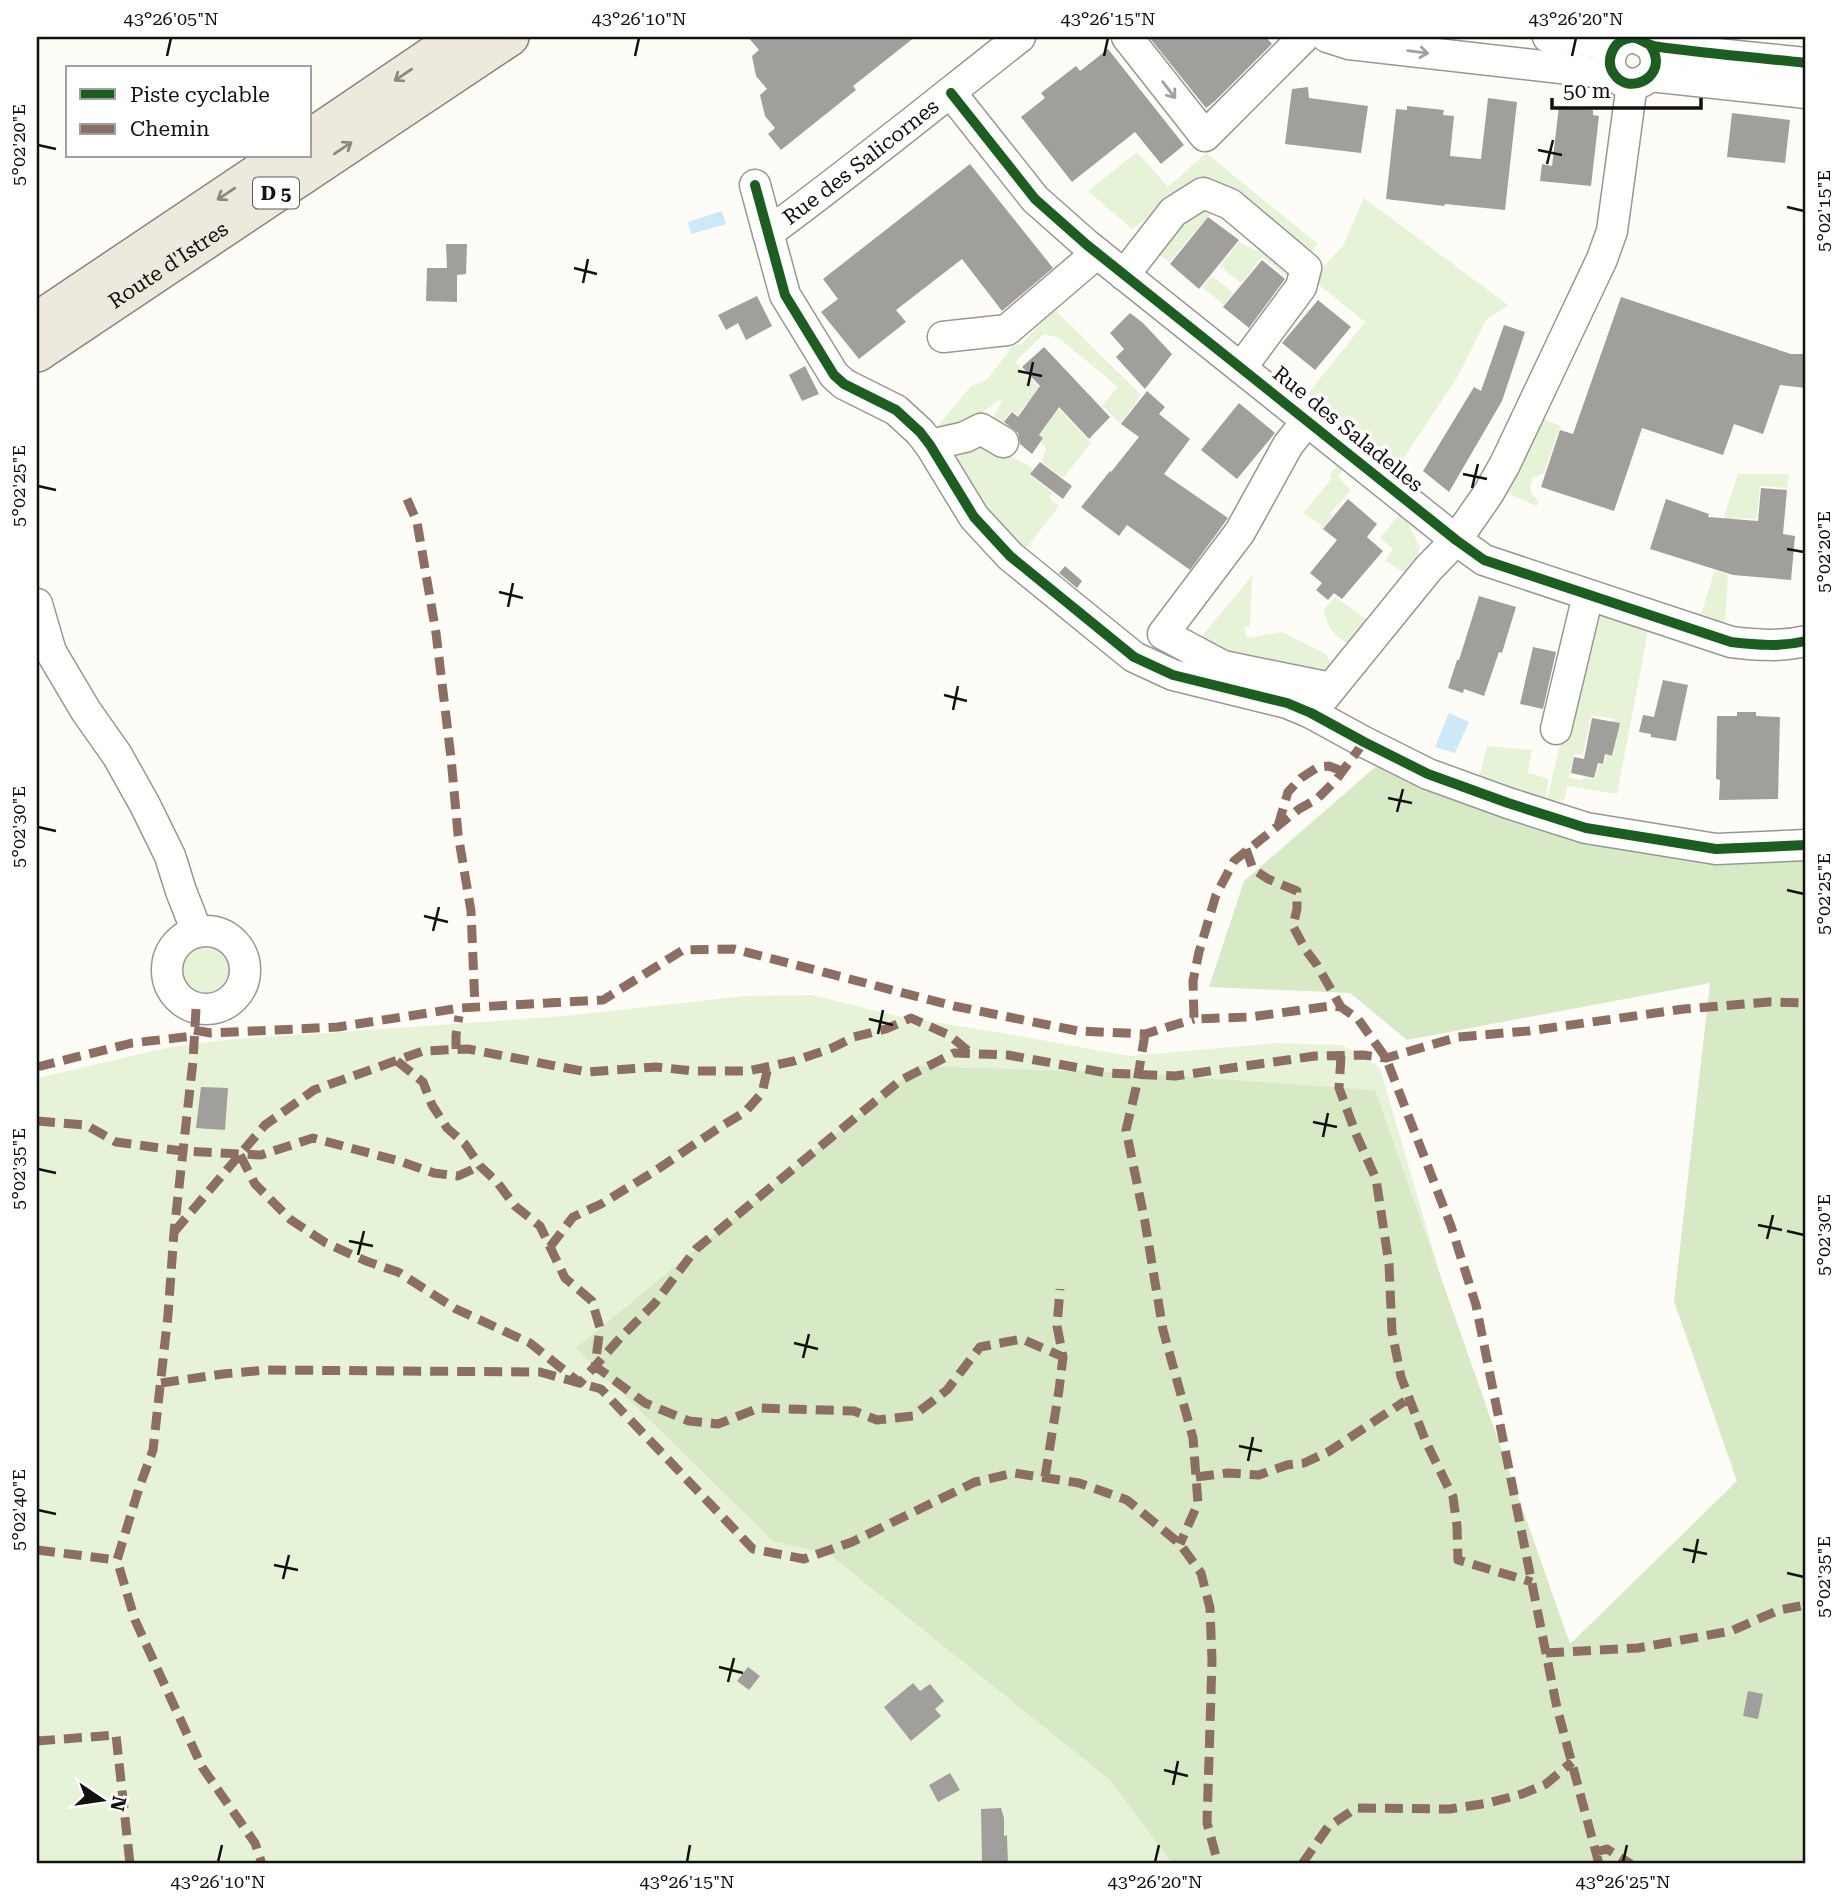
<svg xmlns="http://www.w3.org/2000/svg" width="1843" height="1901" font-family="'Roboto Serif',serif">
<rect width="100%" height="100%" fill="#fdfcf7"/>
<path fill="#e7f3d7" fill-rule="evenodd" d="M1137 152 1168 187 1206 153 1318 244 1308 254 1180 194 1132 229 1088 191Z
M1364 198 1508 305 1486 320 1458 376 1395 471 1306 396 1365 322 1312 279 1343 246Z
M1192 204 1217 206 1169 262 1158 254Z
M1239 242 1256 251 1267 242 1303 271 1294 282 1262 257 1241 283 1220 266Z
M1212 276 1233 293 1224 305 1202 287Z
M1054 309 1141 395 1121 424 1102 406 1118 387 1059 338 1044 334 1015 362 1091 443 1063 478 1042 462 1046 448 1041 442 1044 438 1040 435 1049 422 1025 405 1018 416 1012 411 996 432 989 427 1002 400 1001 399 952 433 942 434 936 428 971 386 987 380 1014 344 1021 345Z
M1544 419 1560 426 1544 473 1533 478C1528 489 1531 493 1538 501L1537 506 1511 495 1509 493V489Z
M980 439 1033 468 1030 475 1053 493 1049 498 1059 506 1027 547 1018 552 941 450Z
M1342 461 1346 465 1338 477 1351 490 1330 513 1333 515 1324 527 1303 513 1332 479 1329 476Z
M1738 474H1789L1787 488 1760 486 1757 519 1734 518 1732 530 1714 548Z
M1402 511 1419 545V557L1407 575 1385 560 1393 549 1380 538Z
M1715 570 1728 575 1725 622 1700 617Z
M1252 576 1250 626 1244 627 1247 638 1282 632 1326 654 1331 666 1320 675 1226 656 1202 636Z
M1335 597 1368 620 1349 645C1334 634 1327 629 1324 609Z
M1590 613 1648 631 1617 794 1568 786 1569 780 1564 801 1547 800ZM1591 715 1614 719 1608 744 1615 746 1613 757 1606 755 1604 764H1599L1595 779 1583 777 1582 780 1569 778 1574 754 1583 755Z
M1487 746 1532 750 1528 773 1549 779 1544 805 1478 782Z
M180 971a27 27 0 1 1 54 0a27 27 0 1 1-54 0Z
M812 995 897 1016 1002 1033 1129 1056 1277 1043 1342 1045 1380 1068 1612 1864H37V1078L171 1047 225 1040 565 1016 746 996Z"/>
<path fill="#d8eac5" d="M1380 763 1544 826 1806 851V1864H1173L1110 1780 829 1554 773 1541 576 1348 918 1066 1130 1073 1375 1090 1570 1644 1737 1481 1674 1301 1710 983 1407 1040 1350 993 1209 987 1244 881Z"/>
<path fill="#cde8f7" d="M722 211 726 224 691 234 688 222Z
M1449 713 1469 722 1455 753 1435 747Z"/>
<path fill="#a19f9c" d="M748 37H915L853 86 856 90 781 150 768 134 775 128 765 116 760 95 767 89 756 76 752 56 759 50Z
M1149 37H1266L1272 44 1215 101 1206 108Z
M1108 49 1184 145 1161 164 1135 132 1072 182 1021 117 1045 98 1041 93 1076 66 1080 71Z
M1308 87 1309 98 1368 106 1361 153 1285 144 1292 89Z
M1488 98 1517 102 1505 210 1445 204 1444 206 1386 199 1396 109 1407 110V106L1444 110 1443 115 1454 116 1450 156 1481 159Z
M1559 106 1593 110V115L1599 116 1591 186 1540 181 1542 164 1552 166Z
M1732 113 1790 120 1785 163 1727 157Z
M970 164 1053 268 1002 311 962 259 896 310 906 322 859 359 821 312 838 299 823 279Z
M1208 217 1239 240 1199 289 1170 264Z
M446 244H467L466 274 457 275V302L426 301 427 268H447Z
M1262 260 1285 279 1249 328 1223 307Z
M757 296 772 326 746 340 738 323 726 330 718 315Z
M1621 297 1791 354H1806V388L1780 385 1763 434 1734 424 1723 455 1642 428 1614 511 1541 487 1560 430 1573 434Z
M1318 300 1351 327 1315 370 1282 343Z
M1130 313 1143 323 1172 354 1145 389 1116 357 1124 349 1110 333Z
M1504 325 1525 332 1502 401 1449 492 1423 471 1474 387 1481 391Z
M1044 347 1110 417 1089 439 1059 407 1039 435 1043 438 1032 454 1020 444 1018 433 1004 422 1012 412 1018 417 1040 386 1022 367Z
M805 366 819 394 802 401 789 375Z
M1147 391 1165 407 1159 414 1190 439 1164 474 1228 518 1190 570 1127 525 1119 536 1081 507 1110 471 1111 472 1139 437 1121 424Z
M1239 403 1275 433 1237 479 1201 450Z
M1040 462 1072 486 1063 499 1030 474Z
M1761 488 1787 490 1783 534 1795 536 1791 580 1733 575 1650 549 1666 499 1709 514 1708 517 1758 521Z
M1348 499 1377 524 1367 537 1383 551 1342 599 1334 593 1328 600 1316 590 1322 583 1310 573 1337 540 1323 529Z
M1065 566 1082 581 1077 588 1059 573Z
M1479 596 1516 607 1502 653 1499 652 1484 696 1464 689 1463 693 1448 688 1457 660H1459Z
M1533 647 1556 652 1543 709 1520 704Z
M1663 680 1688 685 1676 741 1651 737V734L1639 732 1643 715 1654 717Z
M1737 712H1756V716L1780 717 1778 799 1719 800 1720 780 1716 779 1717 716H1737Z
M1592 718 1620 723 1612 756 1605 754 1603 764 1598 763 1594 778 1571 773 1574 757 1584 759Z
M201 1087 228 1088 225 1130 196 1128Z
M748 1667 760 1676 749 1690 737 1681Z
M913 1683 920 1691 930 1684 944 1701 935 1709 941 1716 911 1741 884 1707Z
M1748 1691 1763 1694 1758 1719 1743 1716Z
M950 1773 960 1790 938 1802 929 1785Z
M1001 1808 1004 1818V1836L1007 1835 1008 1864H982L981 1809Z"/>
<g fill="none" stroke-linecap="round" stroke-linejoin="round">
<g stroke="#979795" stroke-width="33">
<g id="minor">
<path d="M1127 37 1205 136 1304 37"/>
<path d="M1327 37 1349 44 1613 74"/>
<path d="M1548 37 1617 44"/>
<path d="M1650 45C1652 48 1654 51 1655 55 1662 79 1628 95 1614 74 1605 62 1612 43 1626 39 1637 35 1642 42 1651 45 1655 47 1662 47 1667 48 1713 54 1760 58 1806 63"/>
<path d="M1650 76 1806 93"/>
<path d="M951 93 1035 199 1087 245 1456 540 1484 560 1731 642C1756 645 1781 647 1806 641"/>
<path d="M755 185 785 295 834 375 844 384 896 410 920 432 930 445 974 517 1010 556 1134 657 1173 675 1287 703 1311 713 1364 742 1428 774 1508 803 1586 828 1716 849 1806 845"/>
<path id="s1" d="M768 233C854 170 936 103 1020 37"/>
<path d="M1124 275 1173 212 1203 193 1230 204 1306 268 1301 287 1241 368"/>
<path d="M943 337 1007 330 1097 253"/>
<path d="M1307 421 1288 445 1240 532 1163 634 1223 666 1331 688"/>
<path d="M930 445 965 437 981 429 1003 442"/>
<path d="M37 604 51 652 86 711 117 755 145 805 170 856 181 891 197 932"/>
<path d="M1311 713 1428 569 1456 540 1488 494 1505 464 1602 259 1612 231 1632 84"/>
<path d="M1556 729 1588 595"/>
<circle cx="206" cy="970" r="39"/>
</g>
</g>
<g stroke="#858482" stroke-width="40">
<g id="major">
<path d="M310 138 459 37"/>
<path d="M37 321 283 156"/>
<path id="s2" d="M37 353 510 37"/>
</g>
</g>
<use href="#minor" stroke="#fffffe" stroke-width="30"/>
<use href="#major" stroke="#ede9dc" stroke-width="37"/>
<path stroke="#8d6e63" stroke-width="9" stroke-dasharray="18 9" stroke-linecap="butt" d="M407 499 417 522 436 633 451 758 458 834 471 911 475 1007
M1364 742 1336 780 1317 799 1299 809 1234 861 1216 895 1199 952 1193 981 1194 1019 1250 1017 1331 1006 1341 1007 1358 1019 1386 1058 1451 1226 1476 1305 1557 1708 1599 1864
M1278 826 1288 792 1301 778 1318 767 1329 766 1342 771
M1246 849 1253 869 1268 879 1297 891V909L1293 926 1305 949 1317 965 1341 1007
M196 1009 193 1061 174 1232 168 1315 153 1450 139 1488 117 1560 135 1620 202 1767 255 1843 262 1864
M194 1030 211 1033 338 1027 460 1008 603 1000 683 950 734 949 954 1006 1078 1031 1145 1034 1194 1019
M1145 1034 1136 1088 1126 1130 1145 1222 1163 1330 1193 1438 1198 1503 1180 1544
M456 1049V1035L459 1016
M1341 1056 1339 1088 1356 1134 1376 1179 1389 1264 1392 1332 1401 1377 1426 1442 1453 1497 1457 1526 1458 1560 1532 1582
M397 1061 423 1082 432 1105 447 1128 465 1144 480 1166 497 1182 515 1206 540 1226 565 1278 592 1301 600 1328 595 1366 645 1403 689 1421 718 1424 759 1408 854 1411 877 1420 913 1416 947 1390 980 1347 1022 1339 1063 1357
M37 1067 132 1043 194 1036
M37 1121 86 1125 116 1142 182 1151 261 1155 313 1138 399 1161 434 1173 458 1176 480 1166
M240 1155 255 1184 291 1220 326 1243 366 1261 398 1272 456 1309 530 1343 580 1383 620 1338 655 1303 696 1249 901 1080 954 1053 1008 1055 1107 1073 1175 1076 1315 1056 1363 1055 1386 1058 1458 1037 1528 1031 1684 1009 1769 1002 1806 1003
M174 1232 265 1125 314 1090 423 1051 468 1049 587 1072 656 1067 693 1071H748L794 1061 832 1048 854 1037 886 1029 911 1018 949 1035 972 1054
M550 1247 573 1217 601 1204 655 1171 720 1127 745 1112 762 1093 768 1067
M161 1383 223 1374 266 1370 540 1372 601 1389 753 1549 804 1559 852 1542 975 1482 1014 1473 1079 1483 1127 1500 1180 1544 1201 1573 1210 1608 1212 1660 1207 1823 1216 1856 1215 1864
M1045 1477 1059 1390 1063 1357 1057 1326 1060 1289
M1196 1477 1228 1473 1259 1475 1287 1465 1304 1463 1328 1452 1405 1401
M37 1550 117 1560
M1546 1653 1638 1648 1731 1631 1779 1610 1806 1605
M37 1741 116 1735 130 1864
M1596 1852 1607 1849 1631 1864
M1302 1864 1328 1827 1356 1808 1450 1809 1488 1803 1522 1794 1546 1784 1572 1762"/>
<g stroke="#fff" stroke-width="15">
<path id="cycleway" d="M1650 45C1652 48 1654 51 1655 55 1662 79 1628 95 1614 74 1605 62 1612 43 1626 39 1637 35 1642 42 1651 45 1655 47 1662 47 1667 48 1713 54 1760 58 1806 63
M951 93 1035 199 1087 245 1456 540 1484 560 1731 642C1756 645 1781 647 1806 641
M755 185 785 295 834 375 844 384 896 410 920 432 930 445 974 517 1010 556 1134 657 1173 675 1287 703 1311 713 1364 742 1428 774 1508 803 1586 828 1716 849 1806 845"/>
</g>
<use href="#cycleway" stroke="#1b5e20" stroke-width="10"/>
</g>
<defs><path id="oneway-shaft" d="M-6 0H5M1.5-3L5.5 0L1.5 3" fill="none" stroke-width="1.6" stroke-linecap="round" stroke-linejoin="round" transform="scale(1.75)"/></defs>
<g stroke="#a0a09f">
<use href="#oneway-shaft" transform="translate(1418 52) rotate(7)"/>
<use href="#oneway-shaft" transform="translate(1169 90) rotate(52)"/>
</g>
<g stroke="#8a8881">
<use href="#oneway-shaft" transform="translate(403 75) rotate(146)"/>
<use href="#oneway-shaft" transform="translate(343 148) rotate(-34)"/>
<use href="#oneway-shaft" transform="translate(226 194) rotate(146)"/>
</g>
<path fill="none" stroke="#111" stroke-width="2.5" d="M167 56 171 38M635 56 639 38M1104 56 1108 38M1572 56 1576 38M38 145 56 149M1538 150 1562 155M1547 164 1553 140M1787 207 1804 211M574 268 597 274M583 283 588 259M1018 371 1042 376M1028 386 1033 362M1463 474 1487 479M38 486 56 490M1472 488 1478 464M1787 549 1804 552M499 592 523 598M508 607 513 583M944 695 967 701M953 710 958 686M1388 798 1412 803M1397 812 1403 789M38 827 56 831M1787 890 1804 894M424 916 448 922M433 931 439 907M869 1019 893 1025M878 1034 883 1010M1313 1122 1337 1127M1323 1137 1328 1113M38 1169 56 1173M1758 1225 1782 1230M1787 1231 1804 1235M1767 1239 1773 1215M349 1241 373 1246M358 1255 364 1231M794 1343 818 1349M803 1358 809 1334M1239 1446 1262 1451M1248 1461 1253 1437M38 1510 56 1514M1683 1549 1707 1554M1693 1563 1698 1539M274 1565 298 1570M1787 1573 1804 1577M283 1579 289 1555M719 1667 743 1673M728 1682 734 1658M1164 1770 1188 1776M1173 1785 1178 1761M218 1862 222 1845M687 1862 690 1845M1155 1862 1159 1845M1623 1862 1627 1845"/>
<g text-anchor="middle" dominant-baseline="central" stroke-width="7" stroke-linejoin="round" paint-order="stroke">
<rect fill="#fff" stroke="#585858" stroke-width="2" x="253" y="177.5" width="46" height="31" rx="5"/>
<g font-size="19" font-weight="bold" fill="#111">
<text x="276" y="193">D 5</text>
</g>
<g font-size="21" fill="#111" stroke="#fff">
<text stroke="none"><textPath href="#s1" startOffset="117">Rue des Salicornes</textPath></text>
<text stroke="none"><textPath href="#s2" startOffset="158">Route d'Istres</textPath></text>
<text transform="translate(1348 429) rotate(39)">Rue des Saladelles</text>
</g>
</g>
<rect width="1843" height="1901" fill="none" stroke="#ffffff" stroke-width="77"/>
<rect x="66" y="66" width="245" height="91" fill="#ffffff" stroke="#a0a0a0" stroke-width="2"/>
<rect x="80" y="89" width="35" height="10" fill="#1b5e20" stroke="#a0a0a0" stroke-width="2"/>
<text x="130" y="102" font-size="21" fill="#111111">Piste cyclable</text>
<rect x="80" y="124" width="35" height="10" fill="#8d6e63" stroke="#a0a0a0" stroke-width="2"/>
<text x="130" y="136" font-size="21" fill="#111111">Chemin</text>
<g transform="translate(102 1800) rotate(103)" stroke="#ffffff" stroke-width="5" paint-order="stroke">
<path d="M0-5L12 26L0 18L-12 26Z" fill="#111111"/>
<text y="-10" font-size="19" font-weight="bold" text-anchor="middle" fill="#111111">N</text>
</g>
<path d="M1552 98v10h149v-10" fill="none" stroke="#111111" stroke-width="3.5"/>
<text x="1563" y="98" font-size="21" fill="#111111" stroke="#ffffff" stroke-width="5" paint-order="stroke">50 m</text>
<rect x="38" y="38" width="1766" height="1824" fill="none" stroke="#111" stroke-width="2.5"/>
<g font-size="18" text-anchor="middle" fill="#111">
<text x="171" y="25">43°26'05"N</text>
<text x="639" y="25">43°26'10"N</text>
<text x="1108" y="25">43°26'15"N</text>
<text x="1576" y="25">43°26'20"N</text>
<text transform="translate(19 145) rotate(-90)" y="6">5°02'20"E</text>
<text transform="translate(1824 211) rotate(-90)" y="6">5°02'15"E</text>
<text transform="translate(19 486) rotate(-90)" y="6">5°02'25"E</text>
<text transform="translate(1824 552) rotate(-90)" y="6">5°02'20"E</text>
<text transform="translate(19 827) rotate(-90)" y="6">5°02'30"E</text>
<text transform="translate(1824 894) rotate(-90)" y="6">5°02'25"E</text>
<text transform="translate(19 1169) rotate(-90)" y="6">5°02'35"E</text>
<text transform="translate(1824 1235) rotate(-90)" y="6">5°02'30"E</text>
<text transform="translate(19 1510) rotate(-90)" y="6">5°02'40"E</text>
<text transform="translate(1824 1577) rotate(-90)" y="6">5°02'35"E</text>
<text x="218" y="1888">43°26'10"N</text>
<text x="687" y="1888">43°26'15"N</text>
<text x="1155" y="1888">43°26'20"N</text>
<text x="1623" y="1888">43°26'25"N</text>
</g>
</svg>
